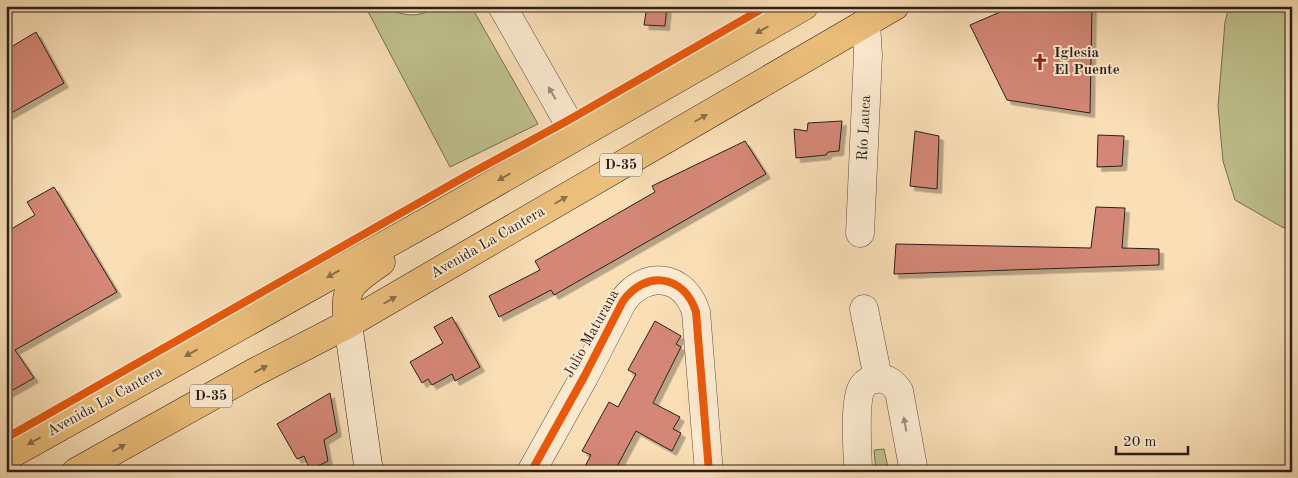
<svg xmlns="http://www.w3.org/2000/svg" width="1298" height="478" font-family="'Old Standard TT',serif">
<defs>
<filter id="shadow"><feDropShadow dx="4.5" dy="4.5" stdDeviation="0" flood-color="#0004"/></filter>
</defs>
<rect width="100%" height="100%" fill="#f9deb6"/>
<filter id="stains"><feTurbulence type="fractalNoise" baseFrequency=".004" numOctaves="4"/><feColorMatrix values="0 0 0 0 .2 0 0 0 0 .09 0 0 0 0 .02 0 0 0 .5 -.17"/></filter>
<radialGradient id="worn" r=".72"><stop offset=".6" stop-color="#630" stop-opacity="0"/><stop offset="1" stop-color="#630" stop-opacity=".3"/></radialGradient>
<path fill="#bfc18d" stroke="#757054" d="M365 6C381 6 395 14 412 15 423 15 432 9 443 6 451 4 462 6 471 6L538 124 450 167Z
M1229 6H1292V230L1282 227 1235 200 1223 161 1218 106 1225 22Z
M884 449 889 472H876L874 450Z"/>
<path fill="#d48776" stroke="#2b1f1b" filter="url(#shadow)" d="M647 6H667L665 26 644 25Z
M1014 6H1092L1090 113 1007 100 970 25Z
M36 32 64 83 6 116V50Z
M842 121 839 151 828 152 826 155 796 158 794 129 807 131 808 123Z
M915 131 939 136 937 189 910 186Z
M1098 135 1124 136 1122 166 1097 167Z
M745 141 766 174 554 295 551 290 499 317 489 296 540 270 535 261 655 192 652 186Z
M54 187 117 292 15 350 34 378 6 394V232L35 215 27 202Z
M1096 207 1125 208 1122 248 1159 249V265L894 274 896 244 1091 248Z
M452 317 480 367 455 381 452 374 432 385 428 379 422 383 410 362 443 343 434 327Z
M655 321 681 336 676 344 681 347 653 403 680 417 673 429 681 433 672 451 636 431 614 472H582L591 455 582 451 609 402 618 407 636 374 628 370Z
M330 393 337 432 324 440 328 461 310 470 304 456 297 459 277 424Z"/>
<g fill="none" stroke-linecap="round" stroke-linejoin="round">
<g stroke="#5e4f42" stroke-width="29">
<path id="minor" d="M502 6 576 136
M860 233 868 55 866 23
M864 309 878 378
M531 472 584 377 623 301C645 270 684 274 696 312L709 472
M858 472C858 454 853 399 863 386 866 382 871 379 876 379 887 377 893 383 899 391L914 472"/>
</g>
<g stroke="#2b1f1b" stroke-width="29">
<path id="secondary" d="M348 324 369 472"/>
</g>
<g stroke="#2b1f1b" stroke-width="29">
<path id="trunk" d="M348 324C343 286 351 283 381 262
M6 457 437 216 804 6
M76 472 255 372 348 324 895 6"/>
</g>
<use href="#minor" stroke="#fbead0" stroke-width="28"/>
<use href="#secondary" stroke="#fbead0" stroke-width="28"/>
<use href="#trunk" stroke="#ecbf7b" stroke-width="28"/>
<g stroke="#fbead0" stroke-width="11">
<path id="cycleway" d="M6 438 466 176 567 121 767 6
M531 472 584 377 623 301C645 270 684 274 696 312L709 472"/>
</g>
<use href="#cycleway" stroke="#e8590c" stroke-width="8"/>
</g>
<defs><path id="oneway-solid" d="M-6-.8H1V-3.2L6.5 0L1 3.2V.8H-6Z" transform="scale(1.25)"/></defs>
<g fill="#8c6f4b">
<use href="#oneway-solid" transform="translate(762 30) rotate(150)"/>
<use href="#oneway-solid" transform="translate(701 118) rotate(-30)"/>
<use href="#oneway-solid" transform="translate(504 177) rotate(150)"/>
<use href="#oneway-solid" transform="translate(561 200) rotate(-30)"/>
<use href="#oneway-solid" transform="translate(333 274) rotate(151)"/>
<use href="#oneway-solid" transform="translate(390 300) rotate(-30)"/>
<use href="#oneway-solid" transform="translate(191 353) rotate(151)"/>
<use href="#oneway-solid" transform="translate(261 369) rotate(-27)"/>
<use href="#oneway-solid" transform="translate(34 441) rotate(151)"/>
<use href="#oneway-solid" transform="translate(119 448) rotate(-29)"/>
</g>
<g fill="#9d8f7f">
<use href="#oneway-solid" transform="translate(552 93) rotate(-120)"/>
<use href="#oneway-solid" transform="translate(905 424) rotate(-100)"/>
</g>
<defs>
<g id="church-bare" transform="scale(1.35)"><path d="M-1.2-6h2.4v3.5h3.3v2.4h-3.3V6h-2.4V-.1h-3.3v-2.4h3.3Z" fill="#8f2418" stroke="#fbead0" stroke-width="2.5" paint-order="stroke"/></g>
</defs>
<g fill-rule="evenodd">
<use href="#church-bare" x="1040" y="62"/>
</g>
<g text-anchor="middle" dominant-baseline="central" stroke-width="4" stroke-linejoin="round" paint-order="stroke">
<g fill="#fbead0" stroke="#695c51" stroke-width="1">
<rect x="600" y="153.5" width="42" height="23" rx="4"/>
<rect x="190" y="384.5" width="42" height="23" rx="4"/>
</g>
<g font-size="14" font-weight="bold" fill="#2b1f1b">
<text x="621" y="165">D-35</text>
<text x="211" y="396">D-35</text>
</g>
<g font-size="15" font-weight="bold" fill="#2b1f1b" stroke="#fbead0" text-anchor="start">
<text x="1054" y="53">Iglesia<tspan x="1054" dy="17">El Puente</tspan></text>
</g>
<g font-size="15" fill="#2b1f1b" stroke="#fbead0">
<text transform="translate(865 128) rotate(-87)">Río Lauca</text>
<text transform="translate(488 243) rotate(-30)">Avenida La Cantera</text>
<text transform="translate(592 334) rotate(-61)">Julio Maturana</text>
<text transform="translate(105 402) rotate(-29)">Avenida La Cantera</text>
</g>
</g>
<rect width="1298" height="478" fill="none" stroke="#f9deb6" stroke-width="25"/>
<rect x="8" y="8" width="1283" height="463" fill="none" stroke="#2b1f1b" stroke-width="2.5"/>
<rect x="12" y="12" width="1273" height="453" fill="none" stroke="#2b1f1b"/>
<path d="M1116 446v8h72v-8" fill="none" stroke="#2b1f1b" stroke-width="2.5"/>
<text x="1123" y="446" font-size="15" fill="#2b1f1b" stroke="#fbead0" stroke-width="4" paint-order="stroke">20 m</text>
<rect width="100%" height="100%" filter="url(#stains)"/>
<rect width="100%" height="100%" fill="url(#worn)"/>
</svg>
